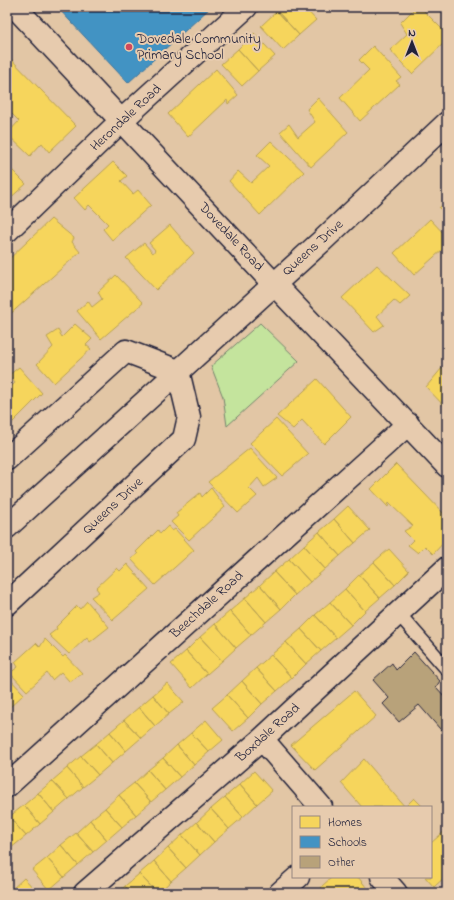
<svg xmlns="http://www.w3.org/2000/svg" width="454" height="900" font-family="'Indie Flower',sans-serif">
<rect width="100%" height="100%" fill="#e2c6a5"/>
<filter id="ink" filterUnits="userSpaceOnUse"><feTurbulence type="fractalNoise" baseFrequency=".025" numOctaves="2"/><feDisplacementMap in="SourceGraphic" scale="8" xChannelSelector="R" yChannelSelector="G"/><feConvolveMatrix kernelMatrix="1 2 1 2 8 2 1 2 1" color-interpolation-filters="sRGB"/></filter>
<g filter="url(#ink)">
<path fill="#c4e49d" stroke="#73836c" d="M260 323 299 361 227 426 223 397 211 366Z"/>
<path fill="#f6d55c" stroke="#b69f52" d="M282 7H304L316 20 299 35 277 11Z
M416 7H420L447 34V40L412 74 390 50 407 34 400 23Z
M277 11 299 35 283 50 261 26Z
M254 33 275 56 258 71 238 49Z
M373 46 401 77 396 81 400 84 360 121 340 98 369 70 359 60Z
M238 49 258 71 242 86 221 64Z
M7 55 76 126 49 152 42 143 30 156 7 134 19 121 7 109Z
M216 69 238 95 228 104 227 100 188 137 168 114Z
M318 98 348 132 311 167 280 132 289 124 298 137 315 122 307 109Z
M271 141 304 172 260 215 229 181 238 171 251 183 269 166 257 155Z
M113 162 127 176 121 181 133 194 138 190 151 205 112 240 103 229 108 224 89 205 85 210 74 198Z
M7 165 26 184 7 201Z
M447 201V215L439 208Z
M51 219 74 238 72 242 80 252 7 317V261Z
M430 219 447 237V253L443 249 414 275 394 253Z
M170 225 194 253 156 290 126 258 144 243 153 253 155 250 149 243Z
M377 265 410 296 400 305 394 300 377 316 384 325 374 332 342 298Z
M116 275 143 303 101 339 77 311 88 301 92 307 102 299 98 292Z
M75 324 92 339 86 345 91 349 54 383 37 364 53 347 47 337 58 330 62 337Z
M19 367 42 393 7 428V390L15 383 9 375Z
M442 368 445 373 447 370V409L426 387Z
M317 379 351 417 324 444 302 420 293 429 277 416Z
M276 419 308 454 282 476 250 443Z
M250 448 277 478 264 487 258 478 249 488 257 496 238 513 208 482Z
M396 464 447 517V539L433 554 425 546 418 553 408 545 413 540 404 531 413 526 389 503 388 507 371 489Z
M211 488 225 507 189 540 171 522 178 516 176 513 200 493 202 497Z
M348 506 370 530 355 543 334 519Z
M334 519 355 543 340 556 319 532Z
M168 526 172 531 175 529 194 550 155 585 131 559 138 554 136 552 158 530 160 534Z
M319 532 340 556 325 569 304 545Z
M304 545 325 569 310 582 289 559Z
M389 549 409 571 395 585 374 562Z
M289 559 310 582 295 595 274 572Z
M374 562 395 585 380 598 359 575Z
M127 564 149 589 113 620 91 597 99 592 96 588 117 568 120 571Z
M274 572 295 595 281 609 260 585Z
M359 575 380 598 365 611 345 589Z
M260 585 281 609 266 622 245 598Z
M345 589 365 611 351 625 330 602Z
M245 598 266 622 251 635 230 611Z
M87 601 109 627 90 642 87 637 69 654 49 635 57 629 56 627 77 606 80 609Z
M330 602 351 625 336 638 315 615Z
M230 611 251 635 236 648 215 624Z
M315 615 336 638 321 651 301 629Z
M215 624 236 648 222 661 200 637Z
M301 629 321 651 306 664 286 642Z
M200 637 222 661 207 674 186 651Z
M45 639 63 657 65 655 82 673 70 682 61 672 52 680 47 673 27 691 10 673 18 667 15 662 36 643 40 647Z
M286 642 306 664 292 678 271 655Z
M186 651 207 674 192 688 171 664Z
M271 655 292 678 277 691 256 668Z
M256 668 277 691 262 704 242 681Z
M7 676 24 694 7 710Z
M242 681 262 704 248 718 227 695Z
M167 683 184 702 169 714 153 695Z
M354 691 376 716 315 770 291 745Z
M153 695 169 714 155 726 139 707Z
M227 695 248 718 233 731 212 708Z
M139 707 155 726 141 738 124 720Z
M124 720 141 738 126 751 110 732Z
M206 720 223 740 209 752 191 733Z
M110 732 126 751 112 763 96 744Z
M191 733 209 752 194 765 177 745Z
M96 744 112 763 98 775 81 756Z
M177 745 194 765 180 777 163 758Z
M81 756 98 775 83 787 67 768Z
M163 758 180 777 165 790 148 770Z
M364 759 405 807 414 798 423 807H362L341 783Z
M67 768 83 787 69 799 52 781Z
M148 770 165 790 151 802 134 783Z
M254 771 272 791 257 804 240 784Z
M52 781 69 799 54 812 38 793Z
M134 783 151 802 136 815 119 795Z
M240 784 257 804 243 817 225 797Z
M38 793 54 812 40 824 24 805Z
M119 795 136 815 122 827 105 808Z
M225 797 243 817 229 829 211 809Z
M24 805 40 824 26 836 9 817Z
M105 808 122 827 107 840 90 820Z
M211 809 229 829 214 842 197 822Z
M9 817 26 836 11 848 7 843V819Z
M90 820 107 840 93 852 76 833Z
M197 822 214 842 200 855 182 835Z
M447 829V875L434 887 425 877H431V843Z
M76 833 93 852 78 865 61 845Z
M182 835 200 855 186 868 168 848Z
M61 845 78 865 64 877 47 858Z
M168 848 186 868 171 881 154 861Z
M47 858 64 877 49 890 32 870Z
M154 861 171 881 158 893 139 874Z
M139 874 157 893H131L125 886Z
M332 877H358L371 893H326L321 887Z
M24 878 38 893H14L11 890Z
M125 886 131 893H117Z"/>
<path fill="#4393c3" stroke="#39719a" d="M57 7H211L128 83Z"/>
<path fill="#b8a27a" stroke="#22223b" d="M447 616V629L441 622Z
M414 652 440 681 436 687 447 699V737L419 705 399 722 383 704 389 698 373 680 392 663 396 670Z"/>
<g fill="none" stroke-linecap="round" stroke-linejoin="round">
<g stroke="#22223b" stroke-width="16">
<path id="lane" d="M398 613 447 669"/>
</g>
<g stroke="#22223b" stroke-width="25">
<path id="street" d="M15 7 273 283 447 466
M7 231 122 120 246 7
M7 459 126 351 178 371 189 417 184 439 7 604
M262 739 321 807
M7 786 408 424
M382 877 396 893
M85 893 262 739 447 568
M280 893 298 877"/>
</g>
<g stroke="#22223b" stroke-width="25">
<path id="primary" d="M7 527 323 240 447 123"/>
</g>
<use href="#lane" stroke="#e7cbae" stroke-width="13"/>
<use href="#street" stroke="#e7cbae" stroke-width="22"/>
<use href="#primary" stroke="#e7cbae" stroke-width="22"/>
</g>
</g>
<circle fill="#d1495b" stroke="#e7cbae" stroke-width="1.5" cx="129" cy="47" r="4"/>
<g text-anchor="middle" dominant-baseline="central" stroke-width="4" stroke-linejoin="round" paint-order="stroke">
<g font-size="14" fill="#22223b" stroke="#e7cbae" text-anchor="start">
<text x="137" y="39">Dovedale Community<tspan x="137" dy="16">Primary School</tspan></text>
</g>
<g font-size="14" fill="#22223b" stroke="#e7cbae">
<text transform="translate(126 118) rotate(-43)">Herondale Road</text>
<text transform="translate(231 237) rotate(47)">Dovedale Road</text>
<text transform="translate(313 248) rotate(-42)">Queens Drive</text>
<text transform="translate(113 506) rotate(-43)">Queens Drive</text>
<text transform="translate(207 605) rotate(-42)">Beechdale Road</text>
<text transform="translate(268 733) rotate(-42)">Boxdale Road</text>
</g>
</g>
<rect width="454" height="900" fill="none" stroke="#e7cbae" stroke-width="24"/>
<rect x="12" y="12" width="430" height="876" fill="none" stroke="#22223b" stroke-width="1.5" filter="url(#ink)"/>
<rect x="292" y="806" width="140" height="72" fill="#e7cbae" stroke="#988780"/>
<rect x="300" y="816" width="20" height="12" fill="#f6d55c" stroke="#988780"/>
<text x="328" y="826" font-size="12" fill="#22223b">Homes</text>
<rect x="300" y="836" width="20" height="12" fill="#4393c3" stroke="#988780"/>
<text x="328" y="846" font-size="12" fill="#22223b">Schools</text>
<rect x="300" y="856" width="20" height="12" fill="#b8a27a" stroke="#988780"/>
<text x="328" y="866" font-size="12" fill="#22223b">Other</text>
<g transform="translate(412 42)" stroke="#e7cbae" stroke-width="3" paint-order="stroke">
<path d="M0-3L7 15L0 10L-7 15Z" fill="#22223b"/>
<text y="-6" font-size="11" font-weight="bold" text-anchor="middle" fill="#22223b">N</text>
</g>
</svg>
